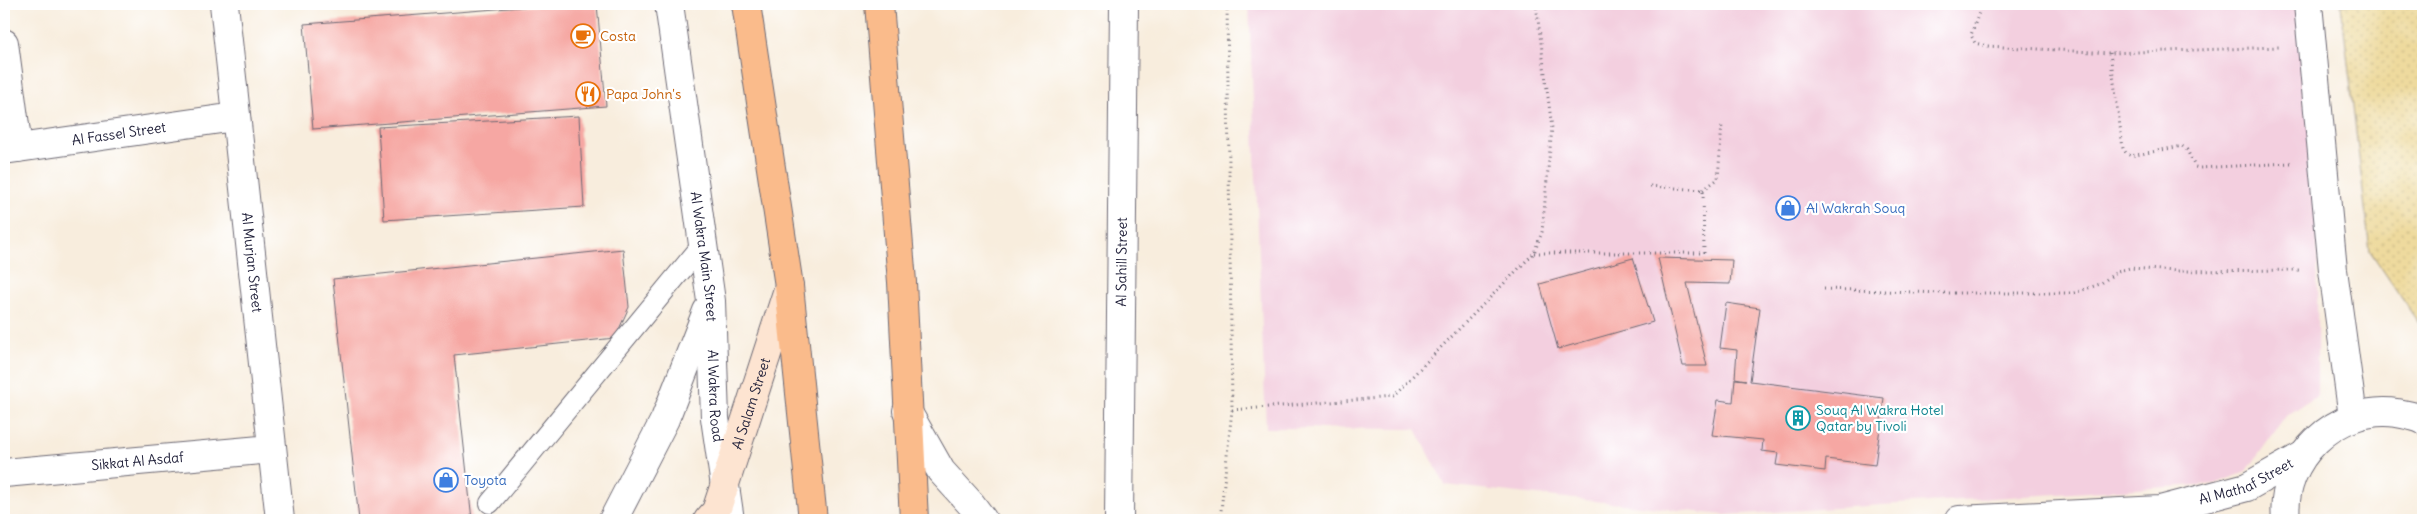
<svg xmlns="http://www.w3.org/2000/svg" width="2427" height="524" font-family="Delius,sans-serif">
<defs>
<pattern id="sand-dots" width="8" height="8" patternUnits="userSpaceOnUse" patternTransform="scale(1.25)"><rect width="8" height="8" fill="#eeda9e"/><path d="M2 2h.1M6 6h.1" fill="none" stroke="#ccbb89" stroke-width="1.8" stroke-linecap="round"/></pattern>
</defs>
<rect width="100%" height="100%" fill="#fff"/>
<filter id="ink" filterUnits="userSpaceOnUse"><feTurbulence type="fractalNoise" baseFrequency=".02" numOctaves="2"/><feDisplacementMap in="SourceGraphic" scale="10" xChannelSelector="R" yChannelSelector="G"/><feConvolveMatrix kernelMatrix="1 2 1 2 8 2 1 2 1" color-interpolation-filters="sRGB"/></filter>
<filter id="wash" filterUnits="userSpaceOnUse"><feTurbulence type="fractalNoise" baseFrequency=".0096" numOctaves="4" result="noise"/><feDisplacementMap in="SourceGraphic" scale="20" xChannelSelector="R" yChannelSelector="G"/><feGaussianBlur stdDeviation="1.12" result="paint"/><feColorMatrix in="noise" values="0 0 0 0 0 0 0 0 0 0 0 0 0 0 0 0 0 1.4 0 .05"/><feComposite in="paint" operator="in"/></filter>
<g filter="url(#wash)">
<rect width="100%" height="100%" fill="#f8eddd"/>
<path fill="#f3cfdf" d="M1249 4H2318L2317 396 2286 416 2246 472 2215 484 1725 515 1445 485 1416 429 1266 428Z"/>
<path fill="url(#sand-dots)" stroke="#887e6c" d="M2341 4H2423V330L2370 251Z"/>
<g id="blocks">
<path fill="#f6a7a3" d="M560 4H597L606 106 313 129 304 24Z
M579 116 584 207 384 220 378 127Z
M623 249 629 307 615 338 454 355 472 520H359L333 279Z
M1633 258 1653 322 1558 349 1540 284Z
M1658 258 1732 260 1730 284 1687 283 1707 366H1683Z
M1726 303 1760 308 1750 381 1884 398 1875 465 1826 459 1825 471 1776 465 1778 453 1762 451 1763 440 1712 435 1718 400 1733 402 1735 379 1746 380 1735 378 1737 350 1720 348Z"/>
</g>
</g>
<g filter="url(#ink)">
<use href="#blocks" fill-opacity="0" stroke="#6d6974" stroke-width="1"/>
<g fill="none" stroke-linecap="round" stroke-linejoin="round">
<g stroke="#6d6974" stroke-width="22">
<path id="lane" d="M490 503 703 244"/>
</g>
<g stroke="#6d6974" stroke-width="30">
<g id="street">
<path id="s1" d="M224 4 280 520"/>
<path id="s2" d="M669 4 711 301 715 418 730 520"/>
<path d="M2308 4 2333 270 2353 417"/>
<path d="M4 43 18 148"/>
<path id="s3" d="M4 150 235 117"/>
<path d="M907 411 941 471 971 504 983 520"/>
<path id="s4" d="M4 473 272 449"/>
<path d="M613 520 665 419 707 311"/>
<path id="s5" d="M1119 520 1124 4"/>
<path id="s6" d="M1959 520 2160 510 2247 487 2302 456"/>
<path d="M2286 520C2279 460 2337 404 2397 413 2406 415 2415 416 2423 420"/>
</g>
</g>
<g stroke="#6d6974" stroke-width="30">
<g id="secondary">
<path id="s7" d="M708 520 716 511 724 487 789 286"/>
</g>
</g>
<g stroke="#6d6974" stroke-width="30">
<path id="highway" d="M746 4 789 286 813 520
M879 4 902 282 914 520"/>
</g>
<path stroke="#6d6974" stroke-width="3" stroke-dasharray="1 4" stroke-linecap="butt" d="M1982 4 1971 35 1975 43 1987 46 2110 53 2280 47
M2110 53 2123 148 2126 153 2131 156 2182 146 2187 150 2195 167 2199 168 2291 163
M1703 190 1718 179 1722 124
M1534 253H1704L1703 190 1650 186
M1824 289 1943 293H2074L2100 284 2118 271 2130 268 2176 271 2302 270
M1232 410 1392 397 1534 253 1542 232 1552 128 1536 4
M1220 520 1232 410 1227 4"/>
<use href="#lane" stroke="#fff" stroke-width="20"/>
<use href="#street" stroke="#fff" stroke-width="28"/>
<use href="#secondary" stroke="#fde4d1" stroke-width="28"/>
<use href="#highway" stroke="#fabb8b" stroke-width="28"/>
</g>
</g>
<defs>
<g id="cafe-ring" transform="scale(1.25)"><circle r="9.5" fill="#fff" stroke="#e8710a" stroke-width="1.5"/><path d="M-5.5-4.5H6V0H3Q3 3.5 0 3.5H-2.5Q-5.5 3.5-5.5 0ZM3-3.2v2h1.7v-2ZM-6 4.5H4V6H-6Z" fill="#e8710a"/></g>
<g id="restaurant-ring" transform="scale(1.25)"><circle r="9.5" fill="#fff" stroke="#e8710a" stroke-width="1.5"/><path d="M-5-6h1v4h1v-4h1v4h1v-4h1v5L-1.5 .5V6h-2V.5L-5-1ZM5-6V6H3V1.5H1.5Q1.5-4 5-6Z" fill="#e8710a"/></g>
<g id="shop-ring" transform="scale(1.25)"><circle r="9.5" fill="#fff" stroke="#3f7fe0" stroke-width="1.5"/><path d="M-5-2.5h2.3a2.7 3.5 0 0 1 5.4 0H5L5.5 6h-11ZM-1.5-2.5h3a1.5 2.3 0 0 0-3 0Z" fill="#3f7fe0"/></g>
<g id="building-ring" transform="scale(1.25)"><circle r="9.5" fill="#fff" stroke="#0f9aa8" stroke-width="1.5"/><path d="M-4-6H4V6H1V3H-1V6H-4ZM-2.5-4.3h1.7v1.8h-1.7ZM.8-4.3h1.7v1.8H.8ZM-2.5-1h1.7V.8h-1.7ZM.8-1h1.7V.8H.8Z" fill="#0f9aa8"/></g>
</defs>
<g fill-rule="evenodd">
<use href="#cafe-ring" x="583" y="36"/>
<use href="#restaurant-ring" x="588" y="94"/>
<use href="#shop-ring" x="1788" y="208"/>
<use href="#building-ring" x="1798" y="418"/>
<use href="#shop-ring" x="446" y="480"/>
</g>
<g text-anchor="middle" dominant-baseline="central" stroke-width="4.5" stroke-linejoin="round" paint-order="stroke">
<g font-size="14" fill="#c56008" stroke="#fff" text-anchor="start">
<text x="600" y="36">Costa</text>
<text x="606" y="94">Papa John's</text>
</g>
<g font-size="14" fill="#22223b" stroke="#fff">
<text stroke="none"><textPath href="#s3" startOffset="116">Al Fassel Street</textPath></text>
<text stroke="none"><textPath href="#s2" startOffset="255">Al Wakra Main Street</textPath></text>
<text stroke="none"><textPath href="#s1" startOffset="260">Al Murjan Street</textPath></text>
<text stroke="none"><textPath href="#s5" startOffset="258">Al Sahill Street</textPath></text>
<text stroke="none"><textPath href="#s2" startOffset="395">Al Wakra Road</textPath></text>
<text stroke="none"><textPath href="#s7" startOffset="125">Al Salam Street</textPath></text>
<text stroke="none"><textPath href="#s4" startOffset="134">Sikkat Al Asdaf</textPath></text>
<text stroke="none"><textPath href="#s6" startOffset="292">Al Mathaf Street</textPath></text>
</g>
<g font-size="14" fill="#366cbe" stroke="#fff" text-anchor="start">
<text x="1806" y="208">Al Wakrah Souq</text>
<text x="464" y="480">Toyota</text>
</g>
<g font-size="14" fill="#0d838f" stroke="#fff" text-anchor="start">
<text x="1816" y="410">Souq Al Wakra Hotel<tspan x="1816" dy="16">Qatar by Tivoli</tspan></text>
</g>
</g>
<rect width="2427" height="524" fill="none" stroke="#fff" stroke-width="20"/>
</svg>
